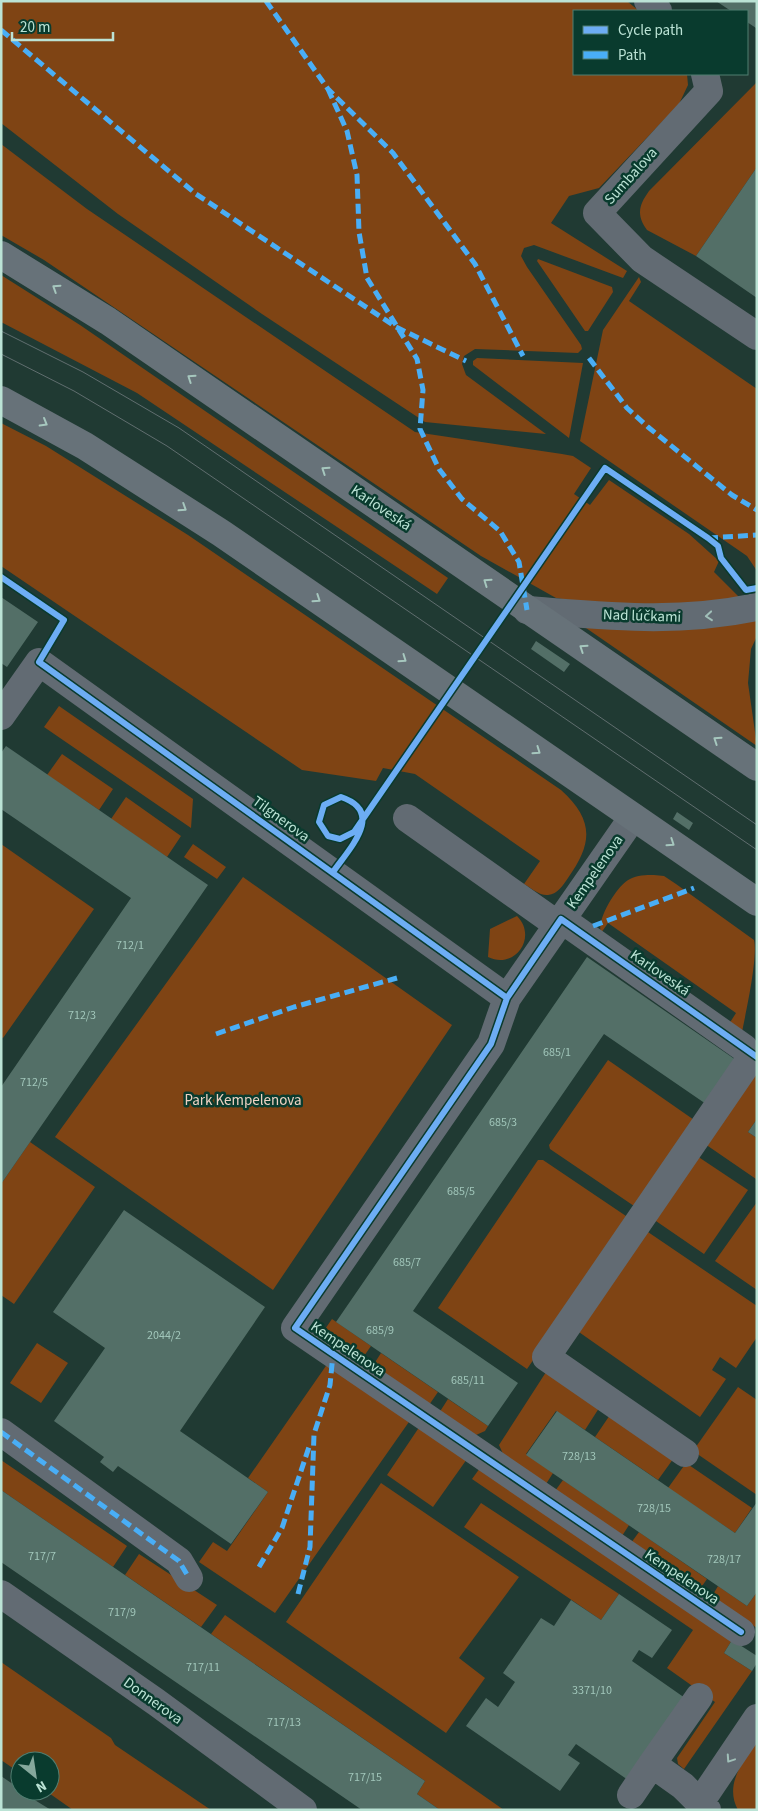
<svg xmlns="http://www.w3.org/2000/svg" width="758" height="1811" font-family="'Source Sans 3',sans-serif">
<rect width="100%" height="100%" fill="#203a33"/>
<path fill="#7f4414" d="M1 1H627L639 11H574V74H687L688 85 679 104 599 188 569 196 551 223 627 271 623 278 534 245 524 248 521 256 527 267 581 345 582 349 578 353 475 349 464 356 462 364 466 375 546 434 425 422 262 314 118 214 1 123Z
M757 82V167L696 256 647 230C636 215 639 205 649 191Z
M1 144 87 209 415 432 562 454 573 456 591 468 574 494 590 505 609 480 689 534 719 561 714 572 742 600 693 605 588 603 556 598 481 556 44 260 1 235Z
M538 259 612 287 613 292 588 331H585L537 261Z
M1 275 80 325 448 578 437 594 137 393 1 322Z
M639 277 641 282 629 301 757 389V571L747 556 580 441 603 330Z
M477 358 583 363 569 438 473 365V361Z
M1 423 46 446 188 535 561 790C594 820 593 843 568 878 563 885 558 894 548 895 540 896 531 888 524 884L540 861 415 774 383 768 376 781 302 770 1 566Z
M757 617V636L751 649 748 683 757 746 586 628Z
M59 706 193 799 191 828 44 727Z
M62 754 113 789 99 810 47 775Z
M126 797 181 836 167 857 111 819Z
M1 844 94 909 3 1038 1 1037Z
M193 844 226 867 217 879 184 857Z
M654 875 664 876 676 884 754 940C758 958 746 1012 742 1032L729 1024 736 1013 608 923 601 933C596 920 617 885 630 879 637 875 646 875 654 875Z
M243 877 452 1025 273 1290 55 1137Z
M517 916C538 937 515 970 488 957L490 929Z
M608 1060 697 1122 634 1206 550 1149 549 1145Z
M754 1072 757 1074V1119L748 1132 757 1138 756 1179 705 1144Z
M30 1142 95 1187 14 1304 1 1295V1184Z
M697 1156 748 1190 704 1254 653 1219Z
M538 1160H543L626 1216 628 1223 527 1369 438 1308Z
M757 1202V1290L715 1261Z
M645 1230 757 1306V1337L736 1368 720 1357 712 1370 726 1379 700 1417 576 1330Z
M332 1319 371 1346 362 1359 323 1332Z
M37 1343 68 1363 41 1403 10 1383Z
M381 1353 438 1392 429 1405 372 1367Z
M328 1363 411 1419 275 1613 199 1562 213 1542 227 1551 268 1492 248 1478Z
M548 1369 601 1405 585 1430 556 1411 526 1454 553 1473 546 1484 504 1456 499 1445Z
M738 1387 757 1400V1495L693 1451Z
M448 1399 488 1426 485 1431 476 1435 439 1413Z
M612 1412 676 1455 658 1480 595 1437Z
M420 1426 467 1459 433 1507 387 1475Z
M1 1460 127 1546 113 1567 1 1490Z
M686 1463 752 1508 735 1533 668 1488Z
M480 1468 732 1640 724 1653 752 1671 684 1769 678 1764 677 1758 715 1702 667 1668 693 1630 472 1479Z
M563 1480 629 1525 622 1536 555 1491Z
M381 1483 519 1577 459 1658 485 1678 446 1733 286 1622Z
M481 1503 619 1594 601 1620 464 1527Z
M639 1532 707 1579 700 1589 631 1543Z
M139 1554 217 1605 201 1627 125 1575Z
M718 1586 747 1606 757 1592V1628L711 1598Z
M225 1615 504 1810H440L417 1794 425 1781 211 1634Z
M1 1662 111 1738 115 1745 211 1810H73L46 1791H50V1761H20V1773L1 1760Z
M757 1741V1810H738C724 1784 743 1762 757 1741Z"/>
<path fill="#536f67" d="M716 1H757V27L756 28 747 22V11H731Z
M757 167V298L696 256Z
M1 597 38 622 7 667 1 663Z
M536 641 570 664 564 672 531 649Z
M6 746 208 885 1 1184V1087L131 898 1 809V753Z
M677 812 693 823 689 830 673 819Z
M587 957 736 1060 706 1104 604 1034 413 1311 518 1383 488 1426 336 1322Z
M757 1119V1138L748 1132Z
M124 1210 265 1307 180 1431 268 1492 231 1544 118 1466 113 1472 100 1462 104 1457 54 1421 105 1348 53 1312Z
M557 1411 735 1533 757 1502V1592L747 1606 526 1455Z
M1 1490 425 1781 417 1794 440 1810H362L1 1562Z
M619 1594 672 1630 652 1658 639 1650 632 1661 685 1698 628 1780 576 1744 568 1755 580 1763 560 1791 466 1726 486 1698 498 1707 515 1682 503 1673 541 1618 554 1626 571 1600 601 1620Z
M732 1640 757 1656V1663L752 1671 724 1653Z
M1 1776 20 1789V1791L51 1810H1Z"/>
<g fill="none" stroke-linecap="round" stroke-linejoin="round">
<path stroke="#626b73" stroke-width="28" d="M648 1 658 11
M705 74 709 91 597 213 642 259 757 336
M527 610C608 616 676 624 757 607
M1 716 39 662 507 998
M633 817 507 998 491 1044 295 1328 741 1632
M407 818 558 925
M561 919 744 1048
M1 1432 179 1561 189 1578
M685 1453 546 1357 753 1055 757 1057
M1 1594 156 1702 303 1810
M699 1697 652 1764 683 1786 707 1810
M631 1795 652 1764
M699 1804 757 1718"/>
<path stroke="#677279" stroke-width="28" d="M1 255 108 321 757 767
M1 400 85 446 221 533 757 902"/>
<path stroke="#606e6f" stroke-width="1" d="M1 331 83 372 179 428 757 825
M1 354 74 391 167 446 757 850"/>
<path stroke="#49aef6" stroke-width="5" stroke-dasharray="10 5" stroke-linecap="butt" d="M266 1 328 89 393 153 475 264 523 356
M1 30 196 194 396 327 466 361
M328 89 347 131 357 175 359 232 367 278 417 359 423 390 420 429 439 469 462 499 500 531 519 562 527 610
M589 358 627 408 648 427 732 495 757 510
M708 538 757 535
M593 926 694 888
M216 1034 294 1007 397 978
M1 1432 179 1561 189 1578
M259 1567 282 1528 310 1444
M298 1594 310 1547 314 1434 330 1385 333 1354"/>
<g stroke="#093b2e" stroke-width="9">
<path id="cycleway" d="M1 577 64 620 39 662 507 998
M333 872C349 849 386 812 341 797L324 805 319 822 328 836 340 839 354 832 605 468 708 538 718 546 721 558 746 590 757 588
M741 1632 295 1328 491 1044 507 998 561 919 757 1057"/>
</g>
<use href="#cycleway" stroke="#6dadf4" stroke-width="6"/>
</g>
<defs><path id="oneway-chevron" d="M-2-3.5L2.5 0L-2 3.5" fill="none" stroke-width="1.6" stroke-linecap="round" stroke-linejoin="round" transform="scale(1.25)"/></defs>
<g stroke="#a6c7be">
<use href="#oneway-chevron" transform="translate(56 288) rotate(-147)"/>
<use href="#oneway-chevron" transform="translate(191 378) rotate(-146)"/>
<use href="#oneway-chevron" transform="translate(44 423) rotate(30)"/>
<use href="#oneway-chevron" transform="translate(325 470) rotate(-146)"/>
<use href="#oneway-chevron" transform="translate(183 508) rotate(33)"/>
<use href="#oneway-chevron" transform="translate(487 582) rotate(-145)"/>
<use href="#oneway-chevron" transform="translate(317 599) rotate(34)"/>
<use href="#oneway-chevron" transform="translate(583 648) rotate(-146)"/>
<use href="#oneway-chevron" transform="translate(403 659) rotate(35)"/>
<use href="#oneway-chevron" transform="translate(717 740) rotate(-146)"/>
<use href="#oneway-chevron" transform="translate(537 751) rotate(35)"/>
<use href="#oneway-chevron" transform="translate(671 843) rotate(34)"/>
</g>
<g stroke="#a0bfb8">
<use href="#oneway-chevron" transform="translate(709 616) rotate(175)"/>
<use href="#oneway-chevron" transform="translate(730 1759) rotate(124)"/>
</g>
<g text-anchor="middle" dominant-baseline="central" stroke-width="5" stroke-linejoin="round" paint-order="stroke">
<g font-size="12" fill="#a1c6ba">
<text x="130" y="945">712/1</text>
<text x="82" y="1015">712/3</text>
<text x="557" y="1052">685/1</text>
<text x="34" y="1082">712/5</text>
<text x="503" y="1122">685/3</text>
<text x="461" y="1191">685/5</text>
<text x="407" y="1262">685/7</text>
<text x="380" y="1330">685/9</text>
<text x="164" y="1335">2044/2</text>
<text x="468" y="1380">685/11</text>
<text x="579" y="1456">728/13</text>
<text x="654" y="1508">728/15</text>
<text x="42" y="1556">717/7</text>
<text x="724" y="1559">728/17</text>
<text x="122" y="1612">717/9</text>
<text x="203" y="1667">717/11</text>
<text x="592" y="1690">3371/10</text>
<text x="284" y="1722">717/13</text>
<text x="365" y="1777">717/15</text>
</g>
<g font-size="15" fill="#bbe3d5" stroke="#093b2e">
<text transform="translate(631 176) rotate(-48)">Sumbalova</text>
<text transform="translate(381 508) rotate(34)">Karloveská</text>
<text transform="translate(642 616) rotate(2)">Nad lúčkami</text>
<text transform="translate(281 819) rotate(36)">Tilgnerova</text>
<text transform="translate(595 872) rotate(-55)">Kempelenova</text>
<text transform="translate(660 973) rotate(35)">Karloveská</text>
<text transform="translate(348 1349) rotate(34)">Kempelenova</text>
<text transform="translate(682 1577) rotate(34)">Kempelenova</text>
<text transform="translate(153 1701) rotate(36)">Donnerova</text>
</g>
<g font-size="15" fill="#efd2c2" stroke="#093b2e">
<text x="243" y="1100">Park Kempelenova</text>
</g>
</g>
<rect width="758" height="1811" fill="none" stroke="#bbe3d5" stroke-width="5"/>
<rect x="573" y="10" width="175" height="65" fill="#093b2e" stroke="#507e71"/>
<rect x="583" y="26" width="25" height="8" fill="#6dadf4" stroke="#507e71"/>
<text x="618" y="35" font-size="15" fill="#bbe3d5">Cycle path</text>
<rect x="583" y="51" width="25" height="8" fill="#49aef6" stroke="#507e71"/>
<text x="618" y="60" font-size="15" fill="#bbe3d5">Path</text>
<g transform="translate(35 1776) rotate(150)"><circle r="24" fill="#093b2e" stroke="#507e71"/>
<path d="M0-4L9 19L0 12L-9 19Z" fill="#85a89c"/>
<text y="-8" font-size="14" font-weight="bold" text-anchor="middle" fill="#bbe3d5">N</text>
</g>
<path d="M12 32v8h101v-8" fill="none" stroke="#bbe3d5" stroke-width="2.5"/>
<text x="20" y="32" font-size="15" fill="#bbe3d5" stroke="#093b2e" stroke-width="4" paint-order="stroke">20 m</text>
</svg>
